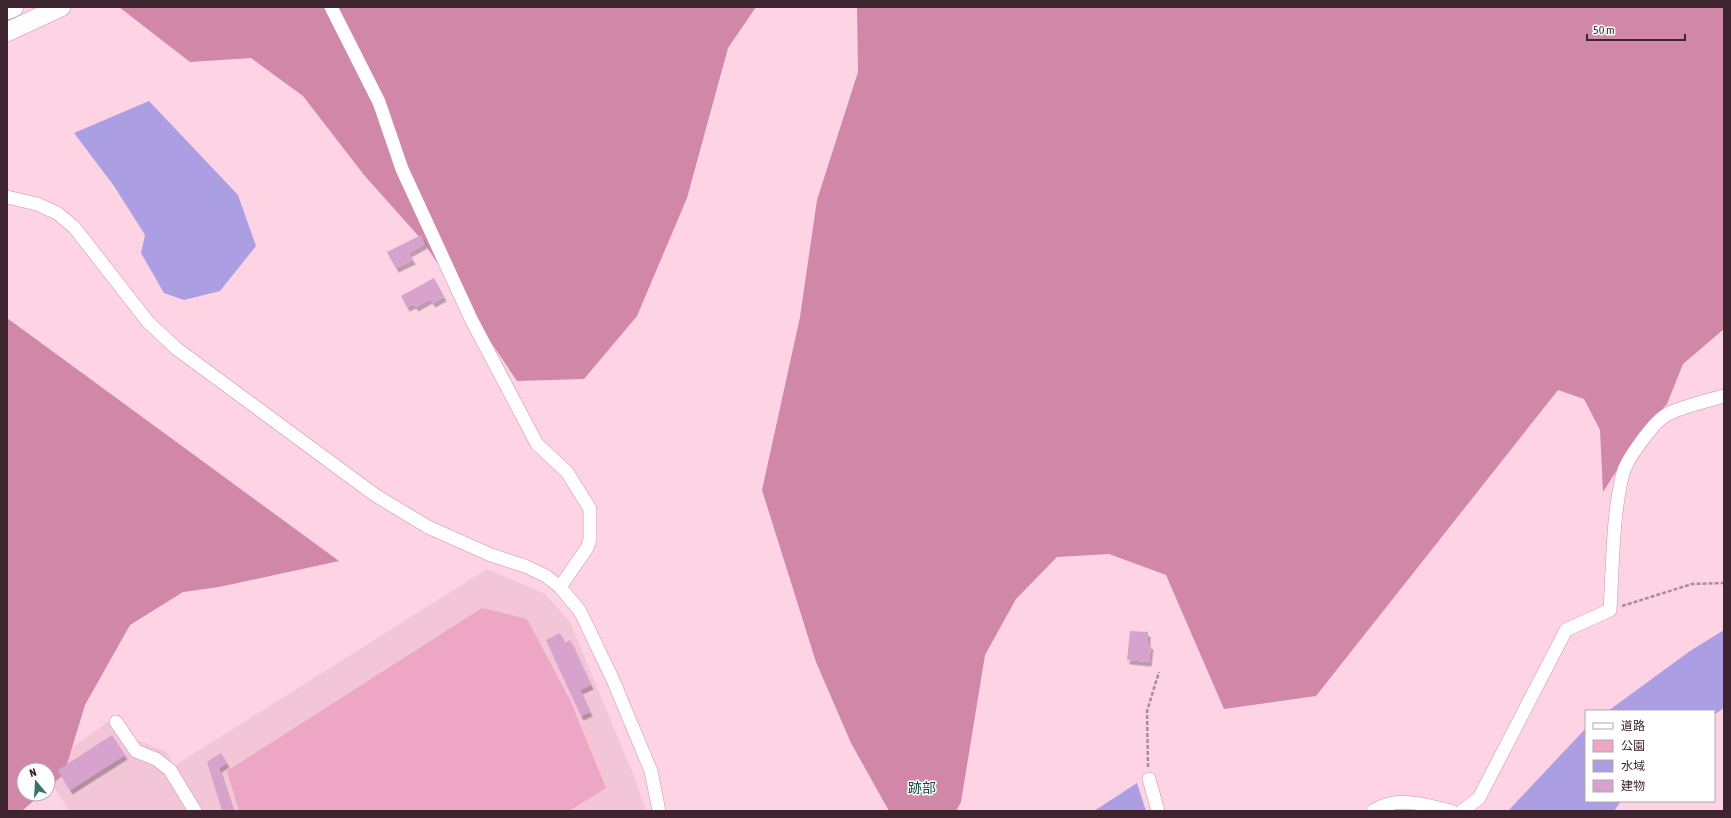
<svg xmlns="http://www.w3.org/2000/svg" width="1731" height="818" font-family="'Asap Condensed','Noto Sans JP',sans-serif">
<defs>
<filter id="shadow"><feDropShadow dx="2.5" dy="4.5" stdDeviation="0" flood-color="#0004"/></filter>
</defs>
<rect width="100%" height="100%" fill="#fed4e5"/>
<path fill="#f2c5d7" d="M487 569 545 594 570 622 635 779 646 811H69L48 777V770L43 768 119 714 137 740 167 752 174 766Z"/>
<path fill="#eda7c5" d="M482 608 527 619 570 700 606 788 569 811H239L227 771Z"/>
<path fill="#d187a7" d="M119 7H756L728 48 687 198 637 316 584 379 517 381 422 240 364 175 303 96 251 58 190 62Z
M857 7H1724V329L1683 364 1667 404 1640 434 1603 492 1600 430 1584 399 1558 390 1316 696 1224 709 1166 575 1109 554 1057 557 1016 599 985 655 961 802 956 811H889L851 743 816 662 762 490 800 317 817 200 858 72Z
M7 318 339 561 219 587 183 592 130 625 85 705 64 774 48 788V770H24V794H41L22 811H7Z"/>
<path fill="#ab9ee3" d="M149 101 238 195 256 246 220 291 184 300 164 293 141 253 145 235 114 186 74 133Z
M1724 630V708L1714 715V711H1608L1690 651Z
M1586 728V801H1621L1614 811H1508Z
M1137 783 1146 811H1094Z"/>
<path fill="#d7a2ce" filter="url(#shadow)" d="M421 235 425 244 409 253 413 260 396 268 387 252Z
M434 278 444 297 433 303 430 299 416 307 414 304 407 307 401 296Z
M1130 631 1148 632V644L1151 645 1149 662 1127 660Z
M560 633 565 643 570 640 591 685 580 690 590 712 581 716 546 640Z
M112 735 125 755 70 790 58 770Z
M221 753 227 763 219 768 233 811H222L207 762Z"/>
<g fill="none" stroke-linecap="round" stroke-linejoin="round">
<g stroke="#d090ac" stroke-width="14">
<path id="minor" d="M331 7 379 102 402 169 471 319 537 444 567 472 590 509V539L587 548 560 587
M7 197 37 204 57 213 74 227 148 322 177 349 375 495 428 527 491 555 525 566 546 576 560 587 580 611 613 680 651 771 659 811
M116 722 136 751 156 759 170 770 195 811
M1149 779 1158 811
M1373 811C1397 795 1426 805 1451 811
M1462 811 1479 798 1566 630 1610 610C1613 565 1612 517 1623 473 1627 459 1653 423 1666 415 1677 408 1710 400 1724 396"/>
</g>
<g stroke="#d090ac" stroke-width="20">
<path id="highway" d="M7 10 14 7
M7 32 61 7"/>
</g>
<path stroke="#ae8b9a" stroke-width="2.5" stroke-dasharray="4 2" stroke-linecap="butt" d="M1622 606 1692 584 1724 583
M1148 767 1147 711 1159 672"/>
<use href="#minor" stroke="#fff" stroke-width="13"/>
<use href="#highway" stroke="#fff" stroke-width="19"/>
</g>
<g text-anchor="middle" dominant-baseline="central" stroke-width="3" stroke-linejoin="round" paint-order="stroke">
<g font-size="14" fill="#0d4436" stroke="#fff">
<text x="922" y="788">跡部</text>
</g>
</g>
<rect width="1731" height="818" fill="none" stroke="#3d242f" stroke-width="16"/>
<rect x="1585" y="710" width="130" height="92" fill="#ffffff" stroke="#b1a7ac"/>
<rect x="1593" y="723" width="20" height="6" fill="#ffffff" stroke="#b1a7ac"/>
<text x="1621" y="730" font-size="12" fill="#3d242f">道路</text>
<rect x="1593" y="740" width="20" height="12" fill="#eda7c5" stroke="#b1a7ac"/>
<text x="1621" y="750" font-size="12" fill="#3d242f">公園</text>
<rect x="1593" y="760" width="20" height="12" fill="#ab9ee3" stroke="#b1a7ac"/>
<text x="1621" y="770" font-size="12" fill="#3d242f">水域</text>
<rect x="1593" y="780" width="20" height="12" fill="#d7a2ce" stroke="#b1a7ac"/>
<text x="1621" y="790" font-size="12" fill="#3d242f">建物</text>
<g transform="translate(36 782) rotate(342)"><circle r="19" fill="#ffffff" stroke="#b1a7ac"/>
<path d="M0-3L7 15L0 10L-7 15Z" fill="#357563"/>
<text y="-6" font-size="11" font-weight="bold" text-anchor="middle" fill="#3d242f">N</text>
</g>
<path d="M1587 34v6h98v-6" fill="none" stroke="#3d242f" stroke-width="2"/>
<text x="1593" y="34" font-size="12" fill="#3d242f" stroke="#ffffff" stroke-width="3" paint-order="stroke">50 m</text>
</svg>
